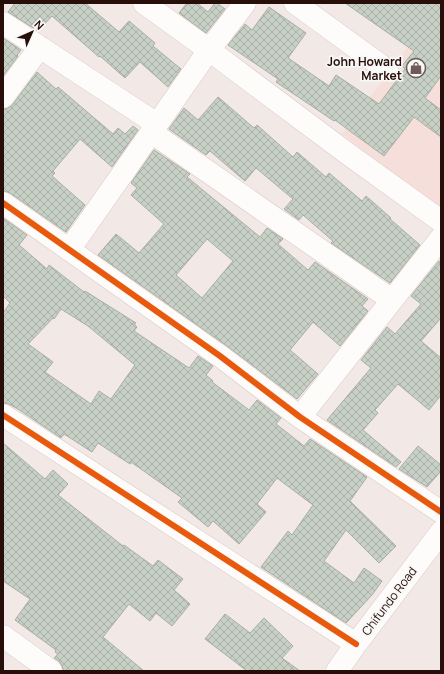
<svg xmlns="http://www.w3.org/2000/svg" width="444" height="674" font-family="Manrope,sans-serif">
<defs>
<pattern id="building-cross-hatch" width="8" height="8" patternUnits="userSpaceOnUse"><rect width="8" height="8" fill="#c7d0c5"/><path d="M0 0l8 8M0 8l8-8" fill="none" stroke="#abb1a8"/></pattern>
</defs>
<rect width="100%" height="100%" fill="#f2e9e7"/>
<path fill="#f6dfda" d="M441 3V209L342 134Z"/>
<path fill="url(#building-cross-hatch)" stroke="#a7aea5" fill-rule="evenodd" d="M15 3H85L119 32 129 21 155 43 153 46 181 69 168 87 140 62 125 78 100 56 99 57 52 16 38 31 8 12Z
M187 3H197L208 12 215 3H217L225 9 206 33 179 13Z
M345 3H441V76L425 98 441 110V137L414 117 384 156 335 120 334 121 276 82 278 79 228 45 245 24 252 30 269 7 306 33 288 58 329 86 336 75 379 104 405 69 402 66 414 51Z
M3 38 21 50 17 55 18 56 3 76Z
M37 72 56 89 58 87 113 134 118 128 125 134 133 126 138 130 112 167 80 139 53 171 55 173 52 176 85 205 66 232 10 193 3 191V109L8 108 13 104Z
M218 97 254 128 257 125 293 157 297 152 326 177 329 173 362 201 366 196 391 218 390 219 420 245 390 283 331 243 333 241 303 215 299 220 284 209 293 199 256 168 245 181 210 151 206 155 169 129 184 108 198 120Z
M154 150 190 174 187 177 260 237 267 228 283 239 278 244 308 270 315 262 368 299 362 306 368 311 340 346 313 322 290 350 318 374 297 399 227 346 98 255 116 234 139 253 164 224 131 195 137 188 131 183ZM207 239 233 261 202 298 176 275Z
M3 218 27 235 19 245 47 269 49 265 84 292 85 291 136 323 134 324 137 327 134 331 189 368 198 356 213 366 206 375 213 381 212 382 249 410 257 400 281 418 276 424 304 446 310 439 367 477 350 501 396 546 379 563 346 530 324 561 354 583 364 568 382 581 372 595 346 623 261 567 288 531 292 535 313 505 277 478 257 504 266 512 239 544 213 521 208 527 178 502 182 498 131 462 130 464 98 443 92 452 64 434 61 438 18 409 9 404 3 403V313L10 303 3 296ZM61 309 88 326 135 365 111 399 99 391 91 404 45 372 53 362 28 344 53 318 54 319Z
M439 261 441 263V318L421 341 441 358V395L429 410 398 384 375 410 378 413 363 430 401 462 396 467 327 420 371 368 361 360 387 327 395 334 421 304 411 296Z
M3 443 45 479 53 470 68 484 58 495 123 546 124 545 153 566 158 560 183 579 174 590 190 604 172 626 156 613 150 621 129 604 103 637 144 671H65L63 669 62 666 59 661 54 658 58 654 55 652 56 650 15 620 30 599 3 581Z
M418 446 441 465V471L427 487 399 469Z
M225 614 250 633 264 618 293 646 282 658 300 671H247L205 639Z"/>
<g fill="none" stroke-linecap="round" stroke-linejoin="round">
<g stroke="#dac6c2" stroke-width="23">
<path id="minor" d="M144 3 209 50 348 154 441 221
M295 3 387 70
M3 23 157 124
M3 97 40 47
M151 132 392 300
M3 203 220 356 300 417 441 512
M69 250 209 50 245 3
M3 415 356 644
M300 417 441 238
M3 636 51 671
M337 671 356 644 441 532"/>
</g>
<use href="#minor" stroke="#fdfcfb" stroke-width="22"/>
<g stroke="#f7f7f7" stroke-width="8">
<path id="cycleway" d="M3 203 220 356 300 417 441 512
M3 415 356 644"/>
</g>
<use href="#cycleway" stroke="#e8590c" stroke-width="6"/>
</g>
<defs>
<g id="shop-ring" transform="scale(1)"><circle r="9.5" fill="#f7f7f7" stroke="#6e5b56" stroke-width="1.5"/><path d="M-5-2.5h2.3a2.7 3.5 0 0 1 5.4 0H5L5.5 6h-11ZM-1.5-2.5h3a1.5 2.3 0 0 0-3 0Z" fill="#6e5b56"/></g>
</defs>
<g fill-rule="evenodd">
<use href="#shop-ring" x="416" y="68"/>
</g>
<g text-anchor="middle" dominant-baseline="central" stroke-width="3.5" stroke-linejoin="round" paint-order="stroke">
<g font-size="12" font-weight="bold" fill="#270e08" stroke="#f7f7f7" text-anchor="end">
<text x="402" y="61">John Howard<tspan x="402" dy="14">Market</tspan></text>
</g>
<g font-size="12" fill="#270e08" stroke="#f7f7f7">
<text transform="translate(389 601) rotate(-53)">Chifundo Road</text>
</g>
</g>
<rect width="444" height="674" fill="none" stroke="#270e08" stroke-width="8"/>
<g transform="translate(32 32) rotate(45)" stroke="#f7f7f7" stroke-width="3" paint-order="stroke">
<path d="M0-3L7 15L0 10L-7 15Z" fill="#270e08"/>
<text y="-6" font-size="11" font-weight="bold" text-anchor="middle" fill="#270e08">N</text>
</g>
</svg>
